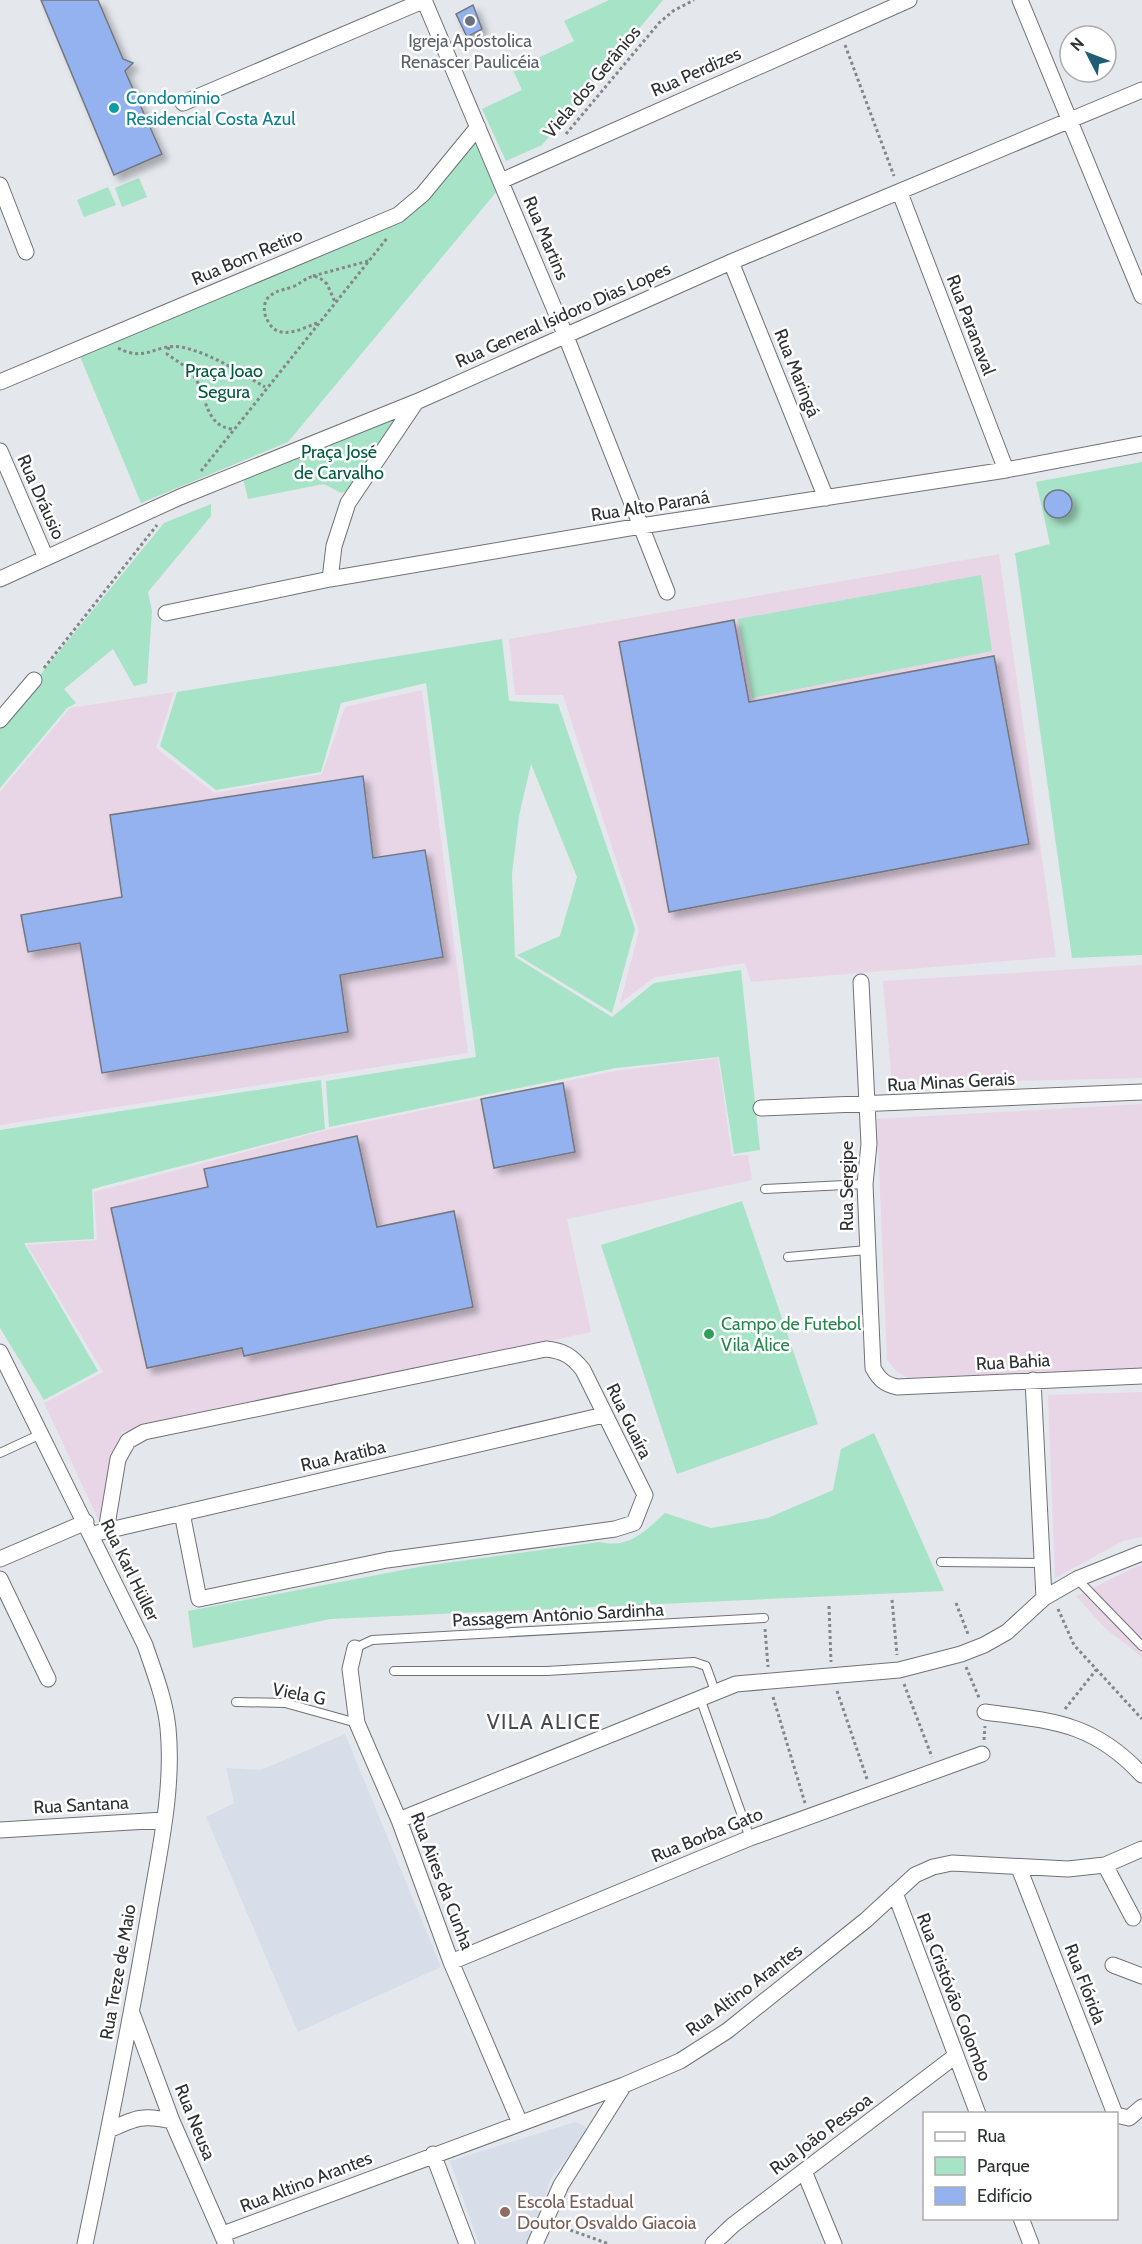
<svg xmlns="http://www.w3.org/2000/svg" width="1142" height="2244" font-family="Cabin,sans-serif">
<defs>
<filter id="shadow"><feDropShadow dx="5.5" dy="5.5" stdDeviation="3" flood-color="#0004"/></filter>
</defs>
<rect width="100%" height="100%" fill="#e4e7ec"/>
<path fill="#e8d6e7" d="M999 554 1056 957 751 982 745 963 655 977 620 1003 639 931 563 695H515L509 639Z
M422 690 468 1053 0 1125V792L70 708 174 692 156 748 214 793 322 774 345 707Z
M1142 965V1078L892 1084 883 981Z
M718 1058 732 1156 748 1155 752 1180 567 1219 591 1332 122 1432 99 1521 44 1403 103 1372 27 1245 97 1240 94 1192 327 1130 615 1071Z
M1142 1104V1368L908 1378 897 1372 887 1360 877 1119Z
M1142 1392V1537L1123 1541 1055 1578 1048 1395Z
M1138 1566H1142V1657L1105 1628 1076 1596Z"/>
<path fill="#d7deea" d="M345 1734 441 1967 298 2032 206 1817 234 1803 226 1768 261 1770Z
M575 2122 585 2126 587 2132 550 2180 532 2244H479L450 2161Z"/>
<path fill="#a7e3c6" d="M609 0H663L542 145 506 161 482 109 522 90 513 70 574 41 564 21Z
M477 136 498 190 288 442 141 503 79 354 385 226Z
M139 178 147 197 122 207 115 188Z
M108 187 116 205 84 217 77 200Z
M404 408 350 490 341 493 324 484 248 499 242 474Z
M1142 462V955L1072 958 1015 553 1050 544 1036 482Z
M211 504V516L148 592 152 611 147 683 134 686 113 649 64 689 76 703 67 708 0 788V724L164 523Z
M981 575 992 651 752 698 738 619Z
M502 639 509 701 558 704 635 929 612 1013 517 955 560 936 577 877 531 764 519 816 512 874 515 957 612 1017 654 983 741 970 760 1150 734 1154 719 1057 616 1068 329 1127 326 1081 476 1057 426 683 341 703 321 772 216 790 160 746 177 692Z
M321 1080 325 1129 92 1189 94 1239 24 1243 98 1371 44 1400 0 1328V1130Z
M742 1201 818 1424 677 1474 601 1245Z
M874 1433 944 1591 330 1619 193 1648 188 1611 424 1566 600 1542C629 1549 644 1532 665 1513L711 1528 768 1518 833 1490 841 1449Z"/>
<path fill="#94b2f0" stroke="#74777c" stroke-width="1.5" filter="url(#shadow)" d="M41 0H98L123 59 133 63 125 71 162 154 114 175Z
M473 5 482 29 467 37 456 14Z
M1044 504a14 14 0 1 1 28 0a14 14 0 1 1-28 0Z
M734 620 749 702 994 656 1029 844 669 912 619 642Z
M363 776 373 858 425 850 443 957 340 975 348 1032 102 1073 80 943 28 952 21 915 122 897 110 815Z
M563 1083 575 1152 494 1168 481 1099Z
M357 1136 377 1227 454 1211 473 1307 244 1356 242 1348 147 1368 111 1208 208 1187 204 1169Z"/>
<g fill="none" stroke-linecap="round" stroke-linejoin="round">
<g stroke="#707277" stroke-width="10">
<path id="lane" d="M765 1189 865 1184
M788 1257 867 1250
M0 1453 41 1434
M941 1562 1042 1563
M1077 1579 1142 1646
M355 1648 372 1640 764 1618
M394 1671H547L694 1662 706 1666 715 1691
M700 1698 750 1838
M236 1702 285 1703 357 1723"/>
</g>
<g stroke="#707277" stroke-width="17">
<path id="street" d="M424 0 565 334 667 592
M1020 0 1142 296
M183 103 425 0
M501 181 909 0
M0 185 26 252
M900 193 1006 470
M731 262 826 498
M0 382 398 215 423 194 478 127
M0 451 46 558
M0 579 180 497 416 402 731 262 1142 90
M330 579 334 546 348 503 416 402
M166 613 330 579 641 526 1006 470 1142 444
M0 720 34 680
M861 982 869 1144 865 1184 873 1368C879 1379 884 1384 897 1387L1142 1376
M761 1108 1142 1092
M0 1352 145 1645C154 1672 165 1699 168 1728 174 1790 159 1852 149 1913 130 2024 108 2134 85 2244
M1033 1380 1044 1598
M106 1531 118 1459 128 1441 144 1432 546 1349C564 1351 572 1356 583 1370L645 1495 634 1523 615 1529 387 1560 199 1599 182 1513
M97 1533 604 1415
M0 1559 86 1522
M0 1579 48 1679
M355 1648 350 1669 357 1723 399 1820 451 1962 520 2123
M985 1712C1052 1721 1093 1722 1142 1775
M399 1820 736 1684 899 1670 961 1654 984 1645 1007 1632 1044 1598 1077 1579 1142 1553
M0 1830 164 1820
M1105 1865 1133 1918
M1019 1868 1115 2114
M895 1893 978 2114
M451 1962 750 1838 982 1754
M1113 1965 1142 1976
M132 2013 172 2121 226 2244
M1116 2115 1129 2118 1142 2107
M109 2130C135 2118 143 2114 172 2121
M433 2154 467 2244
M804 2171 834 2244
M1021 2218 1031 2244
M223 2234 624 2085 680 2061 727 2031 866 1920 915 1875 933 1867 952 1863 1068 1869 1105 1865 1142 1849
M535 2244 561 2185 624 2085
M713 2244 733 2225 954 2057"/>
</g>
<path stroke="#848689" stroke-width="3" stroke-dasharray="3 3" stroke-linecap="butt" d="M845 45 894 176
M566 134 659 23 673 11 694 0
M313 276 368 261
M317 323C301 329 280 341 269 323 264 315 263 309 266 300 275 290 280 291 292 287 306 282 311 268 327 284L335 302
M169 347 167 354C176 361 186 365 193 375 207 393 204 427 233 429
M118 348C146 363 156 343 181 347 211 353 239 372 265 387
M201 471 388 237
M44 668 157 525
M892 1600 897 1655
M956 1603 968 1634
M829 1606 831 1662
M1058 1609 1074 1645 1142 1719
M765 1629 768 1667
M966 1667 980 1700
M904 1684 932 1757
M837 1691 867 1779
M773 1697 805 1803
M1065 1709 1096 1670
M984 1740 985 1726
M559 2226 609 2244"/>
<use href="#lane" stroke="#fff" stroke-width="8"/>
<use href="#street" stroke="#fff" stroke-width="15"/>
</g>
<circle fill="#6b7280" stroke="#fff" stroke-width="2" cx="470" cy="21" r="6"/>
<circle fill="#0f9aa8" stroke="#fff" stroke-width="2" cx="114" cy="108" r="6"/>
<circle fill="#2e9e5b" stroke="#fff" stroke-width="2" cx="709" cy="1334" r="6"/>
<circle fill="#8d6e63" stroke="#fff" stroke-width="2" cx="505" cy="2212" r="6"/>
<g text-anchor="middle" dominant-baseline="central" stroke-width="5" stroke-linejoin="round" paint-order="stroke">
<g font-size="18" fill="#5b616d" stroke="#fff">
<text x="470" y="41">Igreja Apóstolica<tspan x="470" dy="21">Renascer Paulicéia</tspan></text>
</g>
<g font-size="18" fill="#2f3032" stroke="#fff">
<text transform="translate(696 72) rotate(-24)">Rua Perdizes</text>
<text transform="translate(592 82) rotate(-50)">Viela dos Gerânios</text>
<text transform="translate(546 238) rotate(67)">Rua Martins</text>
<text transform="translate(247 257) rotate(-23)">Rua Bom Retiro</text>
<text transform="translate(563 315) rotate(-24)">Rua General Isidoro Dias Lopes</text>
<text transform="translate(971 325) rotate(69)">Rua Paranaval</text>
<text transform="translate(797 373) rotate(68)">Rua Maringá</text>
<text transform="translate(41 497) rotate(66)">Rua Dráusio</text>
<text transform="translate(650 506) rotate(-9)">Rua Alto Paraná</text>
<text transform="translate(951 1082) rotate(-3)">Rua Minas Gerais</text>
<text transform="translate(847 1186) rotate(-90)">Rua Sergipe</text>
<text transform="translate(1013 1362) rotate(-3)">Rua Bahia</text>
<text transform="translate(629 1421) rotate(64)">Rua Guaíra</text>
<text transform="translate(343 1456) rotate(-13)">Rua Aratiba</text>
<text transform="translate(130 1570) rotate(64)">Rua Karl Hüller</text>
<text transform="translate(558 1615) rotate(-3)">Passagem Antônio Sardinha</text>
<text transform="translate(299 1694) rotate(11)">Viela G</text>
<text transform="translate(81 1805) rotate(-3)">Rua Santana</text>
<text transform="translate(707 1835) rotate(-22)">Rua Borba Gato</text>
<text transform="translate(442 1881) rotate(69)">Rua Aires da Cunha</text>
<text transform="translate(118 1972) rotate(-80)">Rua Treze de Maio</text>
<text transform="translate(1085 1984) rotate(69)">Rua Flórida</text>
<text transform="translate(744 1990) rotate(-37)">Rua Altino Arantes</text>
<text transform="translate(954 1997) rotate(69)">Rua Cristóvão Colombo</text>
<text transform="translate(195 2122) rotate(68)">Rua Neusa</text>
<text transform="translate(821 2134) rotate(-37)">Rua João Pessoa</text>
<text transform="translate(306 2182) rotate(-21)">Rua Altino Arantes</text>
</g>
<g font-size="18" fill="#0d838f" stroke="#fff" text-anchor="start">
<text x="126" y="98">Condominio<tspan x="126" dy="21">Residencial Costa Azul</tspan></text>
</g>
<g font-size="18" fill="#005a3d" stroke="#fff">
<text x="224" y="371">Praça Joao<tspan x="224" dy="21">Segura</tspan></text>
<text x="339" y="452">Praça José<tspan x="339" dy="21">de Carvalho</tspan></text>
</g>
<g font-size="18" fill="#27864d" stroke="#fff" text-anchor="start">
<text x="721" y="1324">Campo de Futebol<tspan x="721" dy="21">Vila Alice</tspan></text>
</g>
<g font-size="18" fill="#785e54" stroke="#fff" text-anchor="start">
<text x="517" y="2202">Escola Estadual<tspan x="517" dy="21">Doutor Osvaldo Giacoia</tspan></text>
</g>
<g font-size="21" letter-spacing="1.5" fill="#474a4e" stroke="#fff">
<text x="544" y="1721">VILA ALICE</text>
</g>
</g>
<rect x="923" y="2112" width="195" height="108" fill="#ffffff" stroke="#acacad" stroke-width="1.5"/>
<rect x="935" y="2132" width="30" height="9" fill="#ffffff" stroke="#acacad" stroke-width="1.5"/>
<text x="977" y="2142" font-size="18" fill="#2f3032">Rua</text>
<rect x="935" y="2157" width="30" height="18" fill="#a7e3c6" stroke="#acacad" stroke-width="1.5"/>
<text x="977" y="2172" font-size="18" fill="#2f3032">Parque</text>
<rect x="935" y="2187" width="30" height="18" fill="#94b2f0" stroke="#acacad" stroke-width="1.5"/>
<text x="977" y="2202" font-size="18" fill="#2f3032">Edifício</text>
<g transform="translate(1088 54) rotate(312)"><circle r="28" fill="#ffffff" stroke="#acacad" stroke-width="1.5"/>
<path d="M0-4.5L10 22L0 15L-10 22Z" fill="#1f5d74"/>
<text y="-9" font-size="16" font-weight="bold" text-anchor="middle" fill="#2f3032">N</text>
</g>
</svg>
